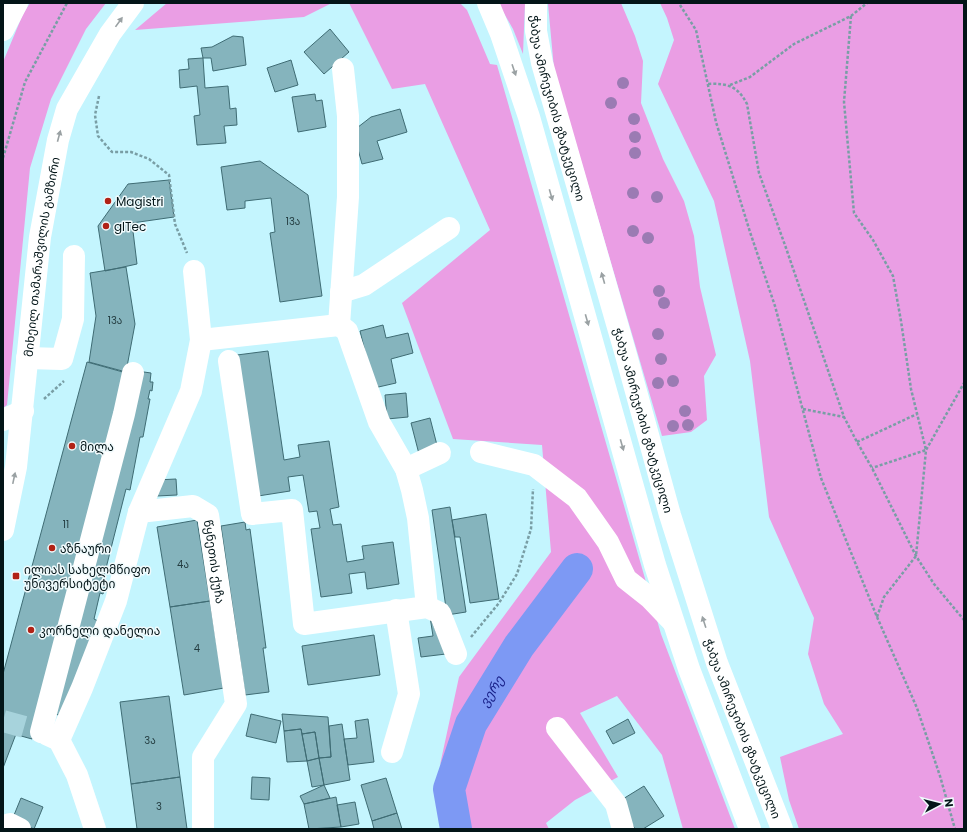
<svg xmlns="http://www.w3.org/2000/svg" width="967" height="832" font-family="Poppins,'Noto Sans Georgian',sans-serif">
<rect width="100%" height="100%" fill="#c4f5fe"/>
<path fill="#ea9ee4" d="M30 3H106L86 29 51 99 30 168 7 405 3 408V62L23 14Z
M167 3H332L304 17 135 30Z
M349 3H460L467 10 490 64 497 65 661 634 735 829H683L662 755 617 696 580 713 618 777 575 800 546 823 549 829H468L457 784 481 728 584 574 569 564 467 711 440 765 459 677 551 552 542 445 453 439 402 303 490 230 425 84 392 89Z
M498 3H525L523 54 513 29Z
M553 3H621L635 36 643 61 641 103 663 159 684 201 694 236 700 287 716 355 704 376 707 420 691 432 662 436 554 69 548 4Z
M660 3H964V829H799L789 800 780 757 843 734 824 704 808 654 814 618 769 517 750 361 714 201 658 84 674 40 667 18Z"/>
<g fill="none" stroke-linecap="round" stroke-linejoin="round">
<path stroke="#7d99f4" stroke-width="32" id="s1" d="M456 829 449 789 471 724 519 646 577 569"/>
</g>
<path fill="#85b4bd" stroke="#3f6c74" d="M330 29 349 52 324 74 304 52Z
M233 36 243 37 246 65 213 71 211 58H203L201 48 212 47Z
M203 58 205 88 228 86 230 109 236 108 237 125 224 126 226 143 197 145 194 116 200 115 197 86 180 88 179 70 189 69 188 59Z
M291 60 298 85 275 92 267 68Z
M315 94 316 101 322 100 326 127 298 132 292 97Z
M400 109 407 132 377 141 383 159 362 164 353 131 371 117Z
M260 161 308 195 322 296 280 302 270 233 275 232 271 198 245 201V208L227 210 221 167Z
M169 180 174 217 132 223 137 264 105 271 98 226 128 184Z
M126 267 135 324 126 372 89 362 96 316 90 273Z
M383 325 386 338 408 333 413 353 391 359 396 383 374 388 360 331Z
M268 351 284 460 300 457 298 445 329 441 339 507 330 509 333 525 341 524 347 562 364 559 362 546 393 542 399 584 367 589 365 572 349 574 352 593 321 597 311 529 320 528 317 511 309 512 303 475 288 477 290 491 258 496 237 355Z
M87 362 130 374 32 739 3 731V674Z
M137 371 151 373 150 382H153L152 391 150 390 148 399H150L143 437H140L130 490 126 489 102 584 105 586 103 594 100 593 94 619 98 621 63 716 50 713Z
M406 393 408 417 387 419 385 395Z
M430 418 438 449 419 454 411 423Z
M176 479 177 495 157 496 156 480Z
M450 507 466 612 447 615 432 510Z
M486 514 499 599 470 603 460 537H455L452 520Z
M197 520 210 601 170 607 157 527Z
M245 522 246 530 250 529 266 648H263L269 692 245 695 221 526Z
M210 601 224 688 184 695 170 607Z
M430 617 446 654 421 657 418 638 433 636Z
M374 635 380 675 308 685 302 646Z
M169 696 180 777 131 784 120 702Z
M251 714 281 721 276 743 246 736Z
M282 714 328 717 331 757 319 758 315 732 302 734 301 729 284 731Z
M368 719 374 762 348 765 344 739 357 738 355 721Z
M628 719 635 733 613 744 606 731Z
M342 724 350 780 324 785 319 758 331 757 329 726Z
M301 729 307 761 287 762 284 731Z
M3 731 16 734 3 768Z
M315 732 319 758 307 761 302 734Z
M319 758 324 785 312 787 307 761Z
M180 777 187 829H137L131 784Z
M252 777 270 778 269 800 251 799Z
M386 778 397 813 372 821 361 785Z
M324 785 330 798 304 804 300 796Z
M644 786 664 816 643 829H635L618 802Z
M336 797 341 827 309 829 304 804Z
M21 798 43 807 34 829 12 820Z
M355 802 359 824 341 827 337 805Z
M397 813 402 829H374L372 821Z"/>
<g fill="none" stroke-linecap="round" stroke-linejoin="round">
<path stroke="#a7d3dc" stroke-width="22" stroke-dasharray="22 11" stroke-linecap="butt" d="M3 721 35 730"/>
<path stroke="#799ea5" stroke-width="2.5" stroke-dasharray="3 2" stroke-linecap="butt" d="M680 5 696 30 716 122 750 232 775 306 821 478 877 617 917 708 940 776 955 829
M851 16 844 102 854 213 873 240 893 276 901 321 911 389 926 450 872 468
M708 84C727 83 738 86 747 104L759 173 786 248 844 417 857 442 872 468 916 556 934 584 964 620
M730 85 750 77 794 44 851 16 867 3
M99 96 95 115 98 136 112 152H131L149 159 169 175 175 224 187 253
M3 158 25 82 67 3
M44 399 64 381
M803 409 844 417
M857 442 917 414
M877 617 884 597 916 556 926 450 964 383
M471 637 499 603 517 574 531 529 533 489"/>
<g stroke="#fff" stroke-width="22">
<path d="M341 292 364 285 449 228"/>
<path d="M339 325 348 197V116L343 69"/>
<path d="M201 340 339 325 347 331 379 422 406 469 412 490 418 518 427 607"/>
<path d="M27 358 62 359 73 319 74 256"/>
<path d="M229 361 252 514 292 510 304 624 427 607 440 613 456 654"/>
<path d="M481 452 534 465 577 498 608 542 626 579 650 598 673 622"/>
<path d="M406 469 440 453"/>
<path id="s2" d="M139 512 193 506 208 515 236 704 203 757V829"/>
<path d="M557 728 616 804 623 829"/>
<path d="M41 732 124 414 133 373"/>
<path d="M46 734 59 740 77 775 95 829"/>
<path d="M59 740 82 688 116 601 139 512 191 391 201 340 194 271"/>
<path d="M392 752 409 694 396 610"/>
<path d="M3 826 10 824 20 829"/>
</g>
<g stroke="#fff" stroke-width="22">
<path d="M488 3 501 34 529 117 655 565 689 669 750 829"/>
<path id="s3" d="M536 3V31L542 63 626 355 670 515 717 663 782 829"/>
<path d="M3 30 17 3"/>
<path d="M3 420 23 411"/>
<path id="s4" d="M3 530 16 467 40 237 58 140 67 109 110 34 133 3"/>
</g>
</g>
<g fill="#9b7bb3">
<circle cx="623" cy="83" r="6"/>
<circle cx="611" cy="103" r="6"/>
<circle cx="634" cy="119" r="6"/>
<circle cx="635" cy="137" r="6"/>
<circle cx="635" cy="153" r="6"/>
<circle cx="633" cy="193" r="6"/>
<circle cx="657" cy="197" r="6"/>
<circle cx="633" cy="231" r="6"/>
<circle cx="648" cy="238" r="6"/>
<circle cx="659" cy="291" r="6"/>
<circle cx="664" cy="303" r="6"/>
<circle cx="658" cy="334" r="6"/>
<circle cx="661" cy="359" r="6"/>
<circle cx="673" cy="381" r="6"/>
<circle cx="658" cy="383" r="6"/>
<circle cx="685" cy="411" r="6"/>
<circle cx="688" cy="425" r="6"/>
<circle cx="673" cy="426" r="6"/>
</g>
<defs><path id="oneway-solid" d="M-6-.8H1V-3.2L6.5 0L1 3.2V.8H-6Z"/></defs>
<g fill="#9aa1a3">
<use href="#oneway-solid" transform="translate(119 22) rotate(-54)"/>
<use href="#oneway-solid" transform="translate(514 70) rotate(71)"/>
<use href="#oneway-solid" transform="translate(59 136) rotate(-75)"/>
<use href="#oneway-solid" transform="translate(551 195) rotate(74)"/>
<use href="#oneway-solid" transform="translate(603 278) rotate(-106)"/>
<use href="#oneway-solid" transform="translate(587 320) rotate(74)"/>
<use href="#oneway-solid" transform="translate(622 445) rotate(74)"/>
<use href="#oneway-solid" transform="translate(14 478) rotate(-78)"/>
<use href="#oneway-solid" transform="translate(704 622) rotate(-108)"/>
</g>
<g fill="#b12216" stroke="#f0fafc" stroke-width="1.5">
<circle cx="108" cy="201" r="4"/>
<circle cx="106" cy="226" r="4"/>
<circle cx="72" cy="446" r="4"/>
<circle cx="52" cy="548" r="4"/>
<rect x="12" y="572" width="8" height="8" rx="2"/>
<circle cx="31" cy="630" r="4"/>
</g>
<g text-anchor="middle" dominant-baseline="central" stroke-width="3" stroke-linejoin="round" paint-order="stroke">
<g font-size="10" fill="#243d41">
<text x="293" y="221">13ა</text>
<text x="115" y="320">13ა</text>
<text x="66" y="524">11</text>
<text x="183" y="564">4ა</text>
<text x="197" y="648">4</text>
<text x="150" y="740">3ა</text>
<text x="159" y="806">3</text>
</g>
<g font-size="12" fill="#031518" stroke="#f0fafc">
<text stroke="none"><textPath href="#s3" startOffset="108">ჭაბუა ამირეჯიბის გზატკეცილი</textPath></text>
<text stroke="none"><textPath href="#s4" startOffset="276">მიხეილ თამარაშვილის გამზირი</textPath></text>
<text stroke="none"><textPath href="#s3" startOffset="432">ჭაბუა ამირეჯიბის გზატკეცილი</textPath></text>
<text stroke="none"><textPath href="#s2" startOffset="119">წყნეთის ქუჩა</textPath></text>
<text stroke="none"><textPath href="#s3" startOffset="756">ჭაბუა ამირეჯიბის გზატკეცილი</textPath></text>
</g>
<g font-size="12" fill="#031518" stroke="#f0fafc" text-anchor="start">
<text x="116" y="201">Magistri</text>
<text x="114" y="226">gITec</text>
<text x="80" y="446">მილა</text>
<text x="60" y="548">აზნაური</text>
<text x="24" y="569">ილიას სახელმწიფო<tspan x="24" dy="14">უნივერსიტეტი</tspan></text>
<text x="39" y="630">კორნელი დანელია</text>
</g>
<g font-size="13" font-style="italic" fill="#192189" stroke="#f0fafc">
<text stroke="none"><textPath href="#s1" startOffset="148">ვერე</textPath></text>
</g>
</g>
<rect width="967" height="832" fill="none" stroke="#031518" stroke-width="8"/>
<g transform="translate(939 804) rotate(83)" stroke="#f0fafc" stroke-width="3" paint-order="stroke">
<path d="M0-3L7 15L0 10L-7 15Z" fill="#031518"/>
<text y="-6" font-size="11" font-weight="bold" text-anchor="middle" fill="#031518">N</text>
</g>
</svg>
